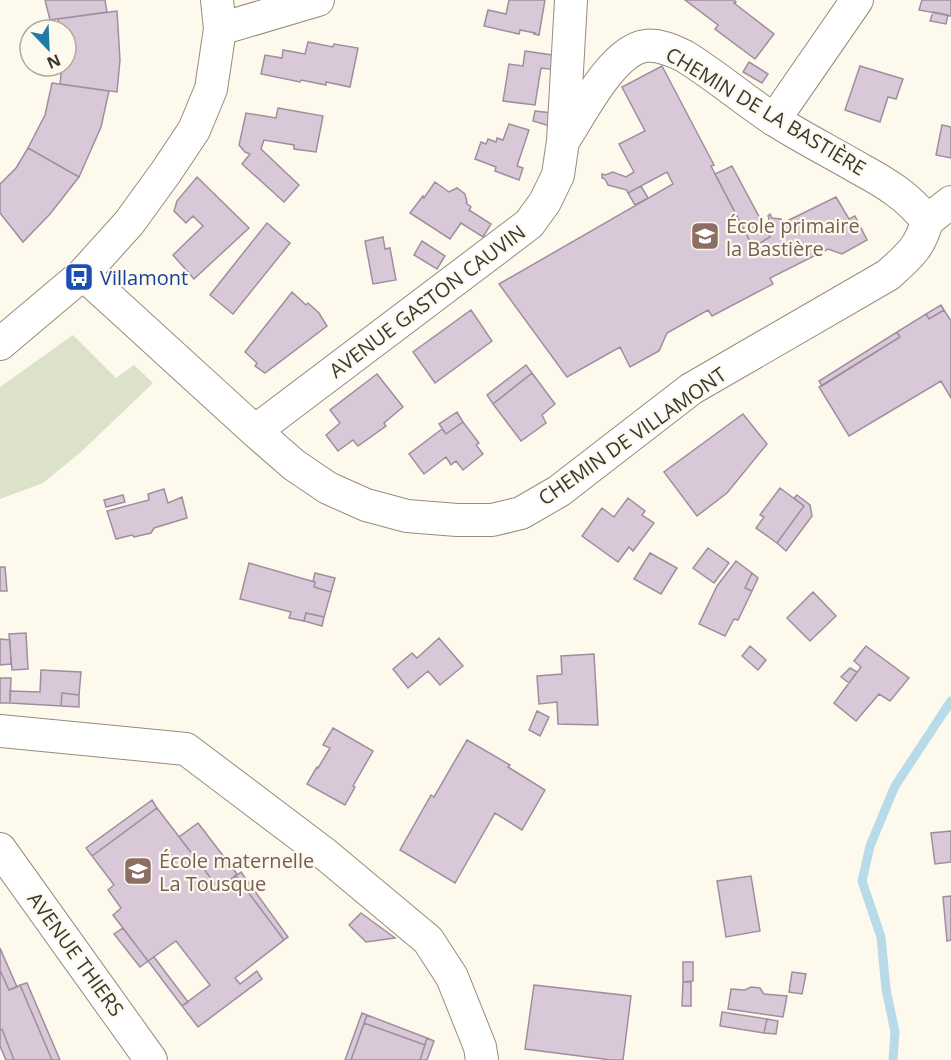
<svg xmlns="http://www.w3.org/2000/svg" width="951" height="1060" font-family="'Open Sans',sans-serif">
<rect width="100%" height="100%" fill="#fef9ed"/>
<path fill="#dce2c9" d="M73 335 116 378 134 365 153 383 81 452 43 483 0 499V387Z"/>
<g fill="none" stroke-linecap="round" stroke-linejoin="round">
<path stroke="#b7dbe9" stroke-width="9" d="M893 1060 895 1032 886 989 881 937 862 881 870 846 895 786 951 701"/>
</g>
<path fill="#d9c8d7" stroke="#9f8f9e" stroke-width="1.5" d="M45 0H105L107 12 50 20Z
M509 0H545L539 35 534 34 535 33 520 30 519 34 484 26 488 10 506 14Z
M685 0H734L736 2 734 3 774 34 755 59 715 29 718 25Z
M922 0H951V16L919 10Z
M117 11 120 60 117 92 60 84 62 66H66V30H60L58 19Z
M933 12 948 15 946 24 930 21Z
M308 42 333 47 334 44 358 48 350 87 326 82V85L301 80 300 82 261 74 265 55 282 58 283 50 305 54Z
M525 51 559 56 558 70 541 68 535 105 503 101 509 64 523 66Z
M749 62 768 74 762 83 743 72Z
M662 66 714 165 711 166 753 247 770 237 765 225 767 226 769 218 768 216 770 214 772 218 781 219 783 223 836 197 849 219 855 216 867 240 842 254 828 249 770 278 773 284 712 316 708 310 667 333 659 351 630 367 620 347 567 377 499 284 673 184 667 172 628 193 627 190 608 185 605 179 602 178V174L605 175 613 172 626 177 634 172 619 144 645 131 622 87Z
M860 66 903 79 896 99 888 97 880 122 845 110Z
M52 83 109 91 101 127 79 177 28 148 45 115Z
M278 108 323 116 316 152 294 149V145L264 140 261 149 299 185 284 202 242 164 250 154 245 152 239 145 246 113 276 118Z
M535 111 552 113 550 126 533 121Z
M509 124 529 130 517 166 523 168 519 180 495 171 496 167 475 159 481 142 486 144 488 139 496 142 497 138 503 140Z
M942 125 951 127V158L936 155Z
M28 148 79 177 50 214 23 242 0 213V184L16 168Z
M732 166 770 237 753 247 715 174Z
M197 177 249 228 194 279 173 255 203 226 193 216 186 223 174 211 177 201Z
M435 182 449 192 457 188 465 194 467 202 466 203 471 207 469 210 491 224 483 237 461 223 450 239 410 213 423 196 424 198Z
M641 186 648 198 635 205 628 193Z
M267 223 290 243 233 314 210 295Z
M383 237 385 249 390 248 396 280 373 284 365 241Z
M422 241 445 256 437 269 414 255Z
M292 292 306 305 308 303 319 313 327 326 265 373 255 366 257 363 245 352Z
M941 305 944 310 929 319 926 314Z
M471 310 492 341 435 383 413 352Z
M944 310 951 321V398L941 381 849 436 819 387 900 337 897 332 926 314 929 319Z
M897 332 900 337 822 386 819 381Z
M526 365 532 373 493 404 487 395Z
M532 373 555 404 542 415 546 423 521 441 493 404Z
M377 374 403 407 384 423 386 426 358 446 353 440 338 451 326 435 340 423 330 410Z
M457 412 463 422 446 434 439 424Z
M743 414 767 444 727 493 697 516 664 472Z
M463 422 479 443 476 445 483 454 463 470 456 461 451 465 446 457 424 474 409 454 442 429 446 434Z
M780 488 804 506 777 543 756 528 764 517 760 515Z
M164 489 168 503 182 497 187 518 154 528 151 533 134 537 132 535 116 539 107 511 149 500 148 494Z
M123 495 125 502 106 507 104 500Z
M797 495 810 505 812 516 786 551 777 543 804 506 794 498Z
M628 498 645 511 642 515 654 523 633 551 629 547 618 562 582 536 602 508 614 517Z
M708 548 729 563 714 583 693 568Z
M650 553 677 568 661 594 634 579Z
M736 561 752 573 745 588 752 591 738 620 734 619 725 636 699 624 717 586Z
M249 563 315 582 314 587 331 592 324 617 306 613 304 621 289 618 291 612 240 599Z
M0 567H5L7 591H0Z
M315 573 335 578 331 592 314 587 315 582 313 581Z
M752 573 758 578 752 591 745 588Z
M813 592 836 616 810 641 787 618Z
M306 613 324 617 322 626 304 621Z
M26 633 28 669 12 670 9 634Z
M439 638 463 666 440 685 428 671 408 688 393 669 412 653 417 658Z
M0 639 10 640 11 664 0 665Z
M750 646 766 660 758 670 742 656Z
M866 646 909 678 890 701 879 694 856 721 834 703 861 667 854 661Z
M594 654 598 725 558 724 557 702 539 704 537 676 562 674 561 656Z
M850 668 857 672 849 683 841 677Z
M41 670 81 672 79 695 62 693 61 706 10 703V691L40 692Z
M0 678H11L10 703H0Z
M62 693 79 695V707L61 706Z
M537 711 549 717 540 736 529 730Z
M333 728 373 751 353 786 355 787 345 805 307 784 317 767 318 768 330 748 323 745Z
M467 740 510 765 508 767 545 790 522 830 495 813 455 883 400 850 431 795 434 797Z
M152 800 157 808 92 856 86 848Z
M157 808 219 889 236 876 284 940 235 978 240 984 257 971 262 979 198 1027 182 1006 210 985 176 941 148 961 113 915 121 908 108 890 114 885 92 856Z
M198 823 237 874 219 889 179 837Z
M951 831V862L935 864 931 833Z
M241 872 288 937 284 940 236 876Z
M751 876 760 931 726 937 717 881Z
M951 896V940L947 941 943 897Z
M361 913 395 938 366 942 349 925Z
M123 928 148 961 140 967 114 934Z
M0 948 17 987 9 990 0 970Z
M154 957 188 1002 182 1006 148 961Z
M683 962H693V981L683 982Z
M0 970 9 990 20 985 52 1060H14L2 1029 0 1030Z
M792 972 806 974 802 994 789 992Z
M683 982H691V1006H682Z
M27 983 60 1060H52L20 985Z
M534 985 631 996 623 1060H611L525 1049Z
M751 987 760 988 764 994 787 996 783 1017 728 1009 731 989 745 990Z
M722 1012 767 1019 764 1033 720 1026Z
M362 1013 367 1015 351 1060H345Z
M367 1015 427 1038 425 1045 364 1023Z
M767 1019 778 1021 776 1034 764 1033Z
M364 1023 425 1045 420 1060H351Z
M2 1029 14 1060H6L0 1046V1030Z
M427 1038 434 1041 427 1060H420Z"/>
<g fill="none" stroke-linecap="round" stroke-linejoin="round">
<g stroke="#958d7b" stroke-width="34">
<path id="minor" d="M220 29 318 0
M774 120 857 0
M564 140C581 114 612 51 645 46 658 44 672 50 684 56 715 75 743 99 773 119 801 137 831 152 860 169 886 183 909 197 927 221
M927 221 951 202
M83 274 255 431 294 465 328 488 366 505 407 516 457 520H492L521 513 559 491 691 389 888 275C908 257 920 248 927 221
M0 344 83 274 129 223 166 172 194 130 211 89 220 29 217 0
M255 431 529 224 545 202 558 175 563 141 571 0
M0 731 186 749 325 854 428 940 452 977 480 1047 482 1060
M0 849 151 1060"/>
</g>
<use href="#minor" stroke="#fff" stroke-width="32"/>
</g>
<defs>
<g id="school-square" transform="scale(1.5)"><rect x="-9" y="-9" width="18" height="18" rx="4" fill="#8d6e63" stroke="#fef9ed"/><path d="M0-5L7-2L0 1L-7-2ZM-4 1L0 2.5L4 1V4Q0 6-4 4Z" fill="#fff"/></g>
<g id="bus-square" transform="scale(1.5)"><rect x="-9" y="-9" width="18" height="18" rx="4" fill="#1a4fb4" stroke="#fef9ed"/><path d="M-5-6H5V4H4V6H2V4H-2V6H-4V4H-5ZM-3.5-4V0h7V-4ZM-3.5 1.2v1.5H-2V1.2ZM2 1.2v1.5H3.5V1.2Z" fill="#fff"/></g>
</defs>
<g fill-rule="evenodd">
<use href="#school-square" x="705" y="236"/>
<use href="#bus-square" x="79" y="277"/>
<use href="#school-square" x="138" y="871"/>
</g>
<g text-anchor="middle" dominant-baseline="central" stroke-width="4.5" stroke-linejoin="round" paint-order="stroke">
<g font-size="20" fill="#3a372f" stroke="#fef9ed">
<text transform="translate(766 111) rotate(31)">CHEMIN DE LA BASTIÈRE</text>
<text transform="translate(427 301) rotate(-37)">AVENUE GASTON CAUVIN</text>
<text transform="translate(632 436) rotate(-35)">CHEMIN DE VILLAMONT</text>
<text transform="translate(76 954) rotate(54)">AVENUE THIERS</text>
</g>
<g font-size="20" fill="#785e54" stroke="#fef9ed" text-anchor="start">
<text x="726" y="225">École primaire<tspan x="726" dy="23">la Bastière</tspan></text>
<text x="159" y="860">École maternelle<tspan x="159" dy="23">La Tousque</tspan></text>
</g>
<g font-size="20" fill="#164399" stroke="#fef9ed" text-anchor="start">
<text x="100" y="277">Villamont</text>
</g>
</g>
<g transform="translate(48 48) rotate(157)"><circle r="28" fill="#fef9ed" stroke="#b0aba1" stroke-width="1.5"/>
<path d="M0-4.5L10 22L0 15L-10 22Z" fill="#217ba9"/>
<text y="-9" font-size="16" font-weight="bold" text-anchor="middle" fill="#3a372f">N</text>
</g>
</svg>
